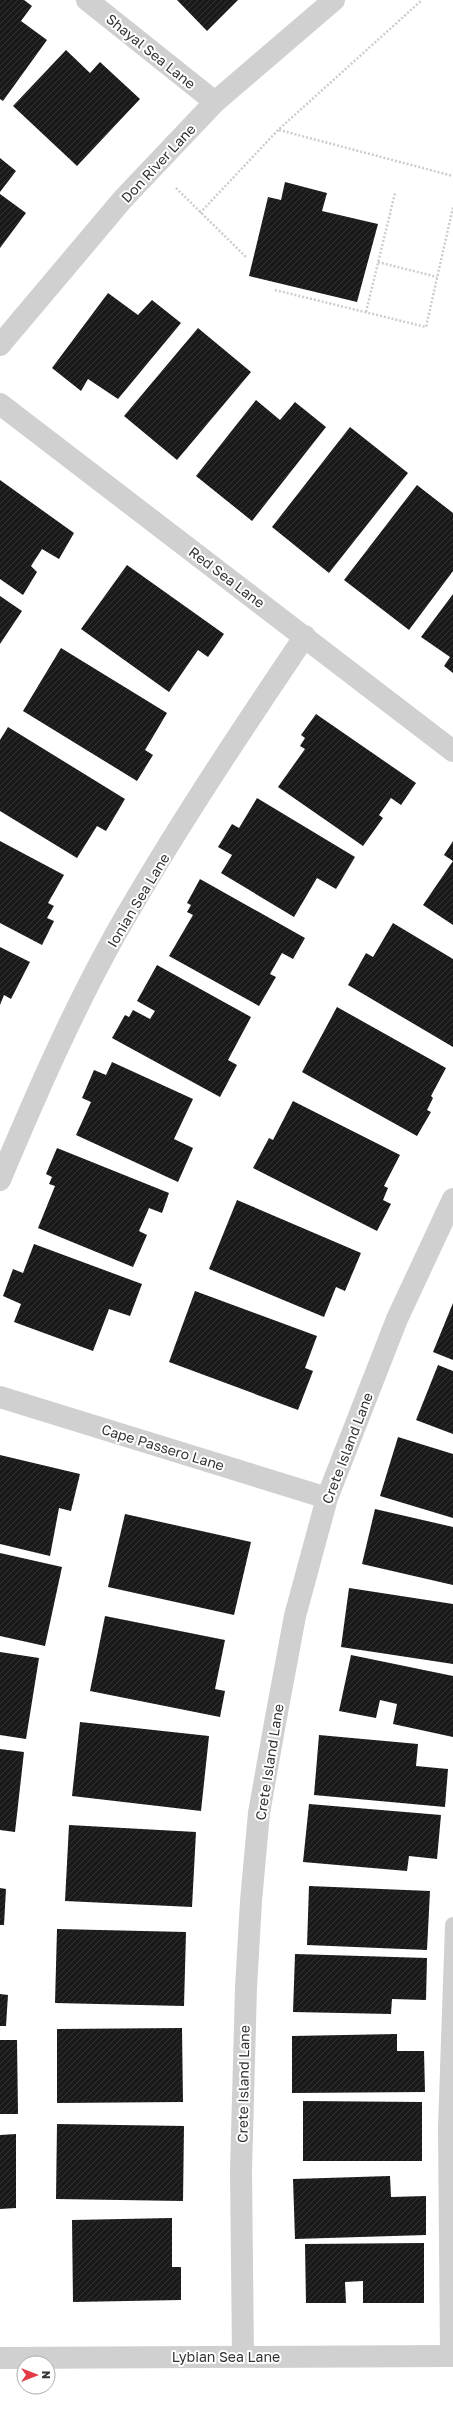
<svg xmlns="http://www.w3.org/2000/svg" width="453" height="2411" font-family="'Golos Text',sans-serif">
<defs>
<pattern id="building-hatch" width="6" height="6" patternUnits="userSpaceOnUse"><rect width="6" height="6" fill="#1a1a1a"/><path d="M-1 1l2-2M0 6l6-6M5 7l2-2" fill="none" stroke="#333"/></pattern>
</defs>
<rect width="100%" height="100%" fill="#fff"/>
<path fill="url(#building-hatch)" d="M0 0H24L32 6 21 21 47 40 3 101 0 99Z
M177 0H238L207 31Z
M66 50 90 73 100 62 140 99 77 166 13 106Z
M0 158 16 171 0 192Z
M285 182 327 193 322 211 378 224 357 302 249 276 268 197 281 200Z
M0 194 26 213 0 248Z
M108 293 138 315 152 300 181 323 118 399 88 379 81 391 52 368Z
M198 328 251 372 177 460 124 416Z
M256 400 280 420 295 402 326 427 252 521 196 476Z
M350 427 408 473 329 573 272 527Z
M0 480 74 533 59 559 42 549 31 566 37 572 23 595 0 579Z
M417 485 453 513V571L409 630 344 580Z
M127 565 224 634 208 657 198 650 169 692 81 629Z
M453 594V673L444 666 450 657 421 637Z
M0 596 22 611 0 644Z
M61 648 167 713 145 750 153 755 137 781 23 711Z
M316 714 416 783 401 805 391 798 379 815 383 818 363 846 278 787 305 749 300 746 305 738 301 735Z
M8 727 125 799 106 831 97 826 77 858 0 811V740Z
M257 798 355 857 336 889 317 878 294 917 221 873 232 855 218 847 232 824 239 828Z
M0 841 64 875 48 903 54 906 47 918 54 921 42 945 0 923Z
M453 841V925L423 905 453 861 444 855Z
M200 879 305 938 293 959 282 953 270 974 276 977 259 1006 169 956 193 915 187 912 191 905 187 903Z
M393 923 453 959V1047L348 985 366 953 373 957Z
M0 947 30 962 11 999 4 995 0 1005Z
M157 965 251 1017 228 1060 237 1065 220 1097 112 1038 125 1015 129 1017 133 1010 150 1019 155 1011 137 1001Z
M337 1007 446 1068 431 1096 433 1098 427 1110 431 1112 417 1136 302 1072Z
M112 1062 193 1099 174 1139 193 1148 178 1182 76 1135 91 1102 82 1098 94 1070 106 1075Z
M293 1101 400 1155 384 1186 388 1188 383 1200 391 1204 377 1231 253 1168 269 1138 273 1140Z
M57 1148 169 1193 162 1213 149 1208 139 1231 147 1235 133 1267 38 1228 55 1186 49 1184 52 1177 46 1174Z
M237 1200 361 1253 345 1291 336 1287 324 1317 209 1269Z
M34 1244 142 1284 130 1316 109 1309 93 1351 14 1322 21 1304 3 1296 13 1269 23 1273Z
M195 1291 317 1336 305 1368 313 1371 298 1410 169 1362Z
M453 1303V1360L433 1352Z
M438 1365 453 1371V1434L416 1420Z
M398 1437 453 1454V1518L380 1496Z
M0 1455 80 1474 71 1511 59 1508 50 1556 0 1544Z
M375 1509 453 1527V1585L362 1564Z
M125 1514 251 1542 234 1615 108 1587Z
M0 1553 62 1567 45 1646 0 1636Z
M349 1588 453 1604V1664L341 1647Z
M105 1616 225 1640 215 1689 225 1691 220 1717 90 1691Z
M0 1652 39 1658 26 1739 0 1735Z
M351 1655 453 1676V1737L393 1724 397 1704 380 1700 376 1718 339 1711Z
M80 1722 209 1736 201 1811 72 1796Z
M319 1735 418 1744 416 1766 448 1769 445 1807 314 1795Z
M0 1749 24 1752 15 1832 0 1830Z
M309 1804 441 1815 437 1859 409 1856 407 1871 303 1862Z
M69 1825 196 1832 192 1907 65 1901Z
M309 1886 430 1891 427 1950 307 1945Z
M0 1888 6 1889 4 1925H0Z
M57 1929 186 1932 184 2006 55 2003Z
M295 1954 427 1958 426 2000 392 1999 391 2014 293 2012Z
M0 1994 8 1995 6 2026H0Z
M182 2028 183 2102 57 2103V2029Z
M397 2034V2051H424L425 2092 292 2093V2036Z
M0 2040H17L18 2114H0Z
M303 2101 422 2102V2161H303Z
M57 2124 184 2126 183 2201 56 2199Z
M16 2134V2208L0 2209V2135Z
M390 2176 391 2197 426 2196V2235L295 2239 293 2179Z
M172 2218V2267H181V2300L73 2302 72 2220Z
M424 2243V2303H363V2281L345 2282 346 2303H306L305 2244Z"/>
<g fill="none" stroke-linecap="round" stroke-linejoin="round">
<path stroke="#cdcdcd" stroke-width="2.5" stroke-dasharray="2 2" stroke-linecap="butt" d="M279 130 453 176
M176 188 247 258
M200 213 278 130 422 0
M378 262 437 277
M275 290 426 327 453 207
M366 312 395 193"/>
<path stroke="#d0d0d0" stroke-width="16" d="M448 2356 446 2127 453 1925"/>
<path stroke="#d0d0d0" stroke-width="22" d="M87 0 215 102
M0 345 123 199 215 102 334 0
M0 404 453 751
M0 1180C35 1097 71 1014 115 935 173 833 239 734 305 636
M0 1397 327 1498
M243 2356 241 2171 246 1988 251 1901 259 1813 275 1723 295 1616 327 1498 397 1319 453 1199
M0 2358 453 2356"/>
</g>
<g text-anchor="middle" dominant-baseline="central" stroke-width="4" stroke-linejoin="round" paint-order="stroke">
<g font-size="14" fill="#333" stroke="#fff">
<text transform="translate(151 51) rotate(39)">Shayal Sea Lane</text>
<text transform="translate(158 163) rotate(-47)">Don River Lane</text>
<text transform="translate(227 577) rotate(37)">Red Sea Lane</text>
<text transform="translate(138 900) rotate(-59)">Ionian Sea Lane</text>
<text transform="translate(163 1447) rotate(17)">Cape Passero Lane</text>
<text transform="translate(347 1448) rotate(-69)">Crete Island Lane</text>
<text transform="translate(269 1762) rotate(-81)">Crete Island Lane</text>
<text transform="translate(243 2084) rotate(-89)">Crete Island Lane</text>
<text x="226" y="2356">Lybian Sea Lane</text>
</g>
</g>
<g transform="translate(36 2375) rotate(90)"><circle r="19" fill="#ffffff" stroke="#adadad"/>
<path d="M0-3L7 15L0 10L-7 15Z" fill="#e63946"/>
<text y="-6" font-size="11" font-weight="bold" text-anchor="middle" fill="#333333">N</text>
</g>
</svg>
